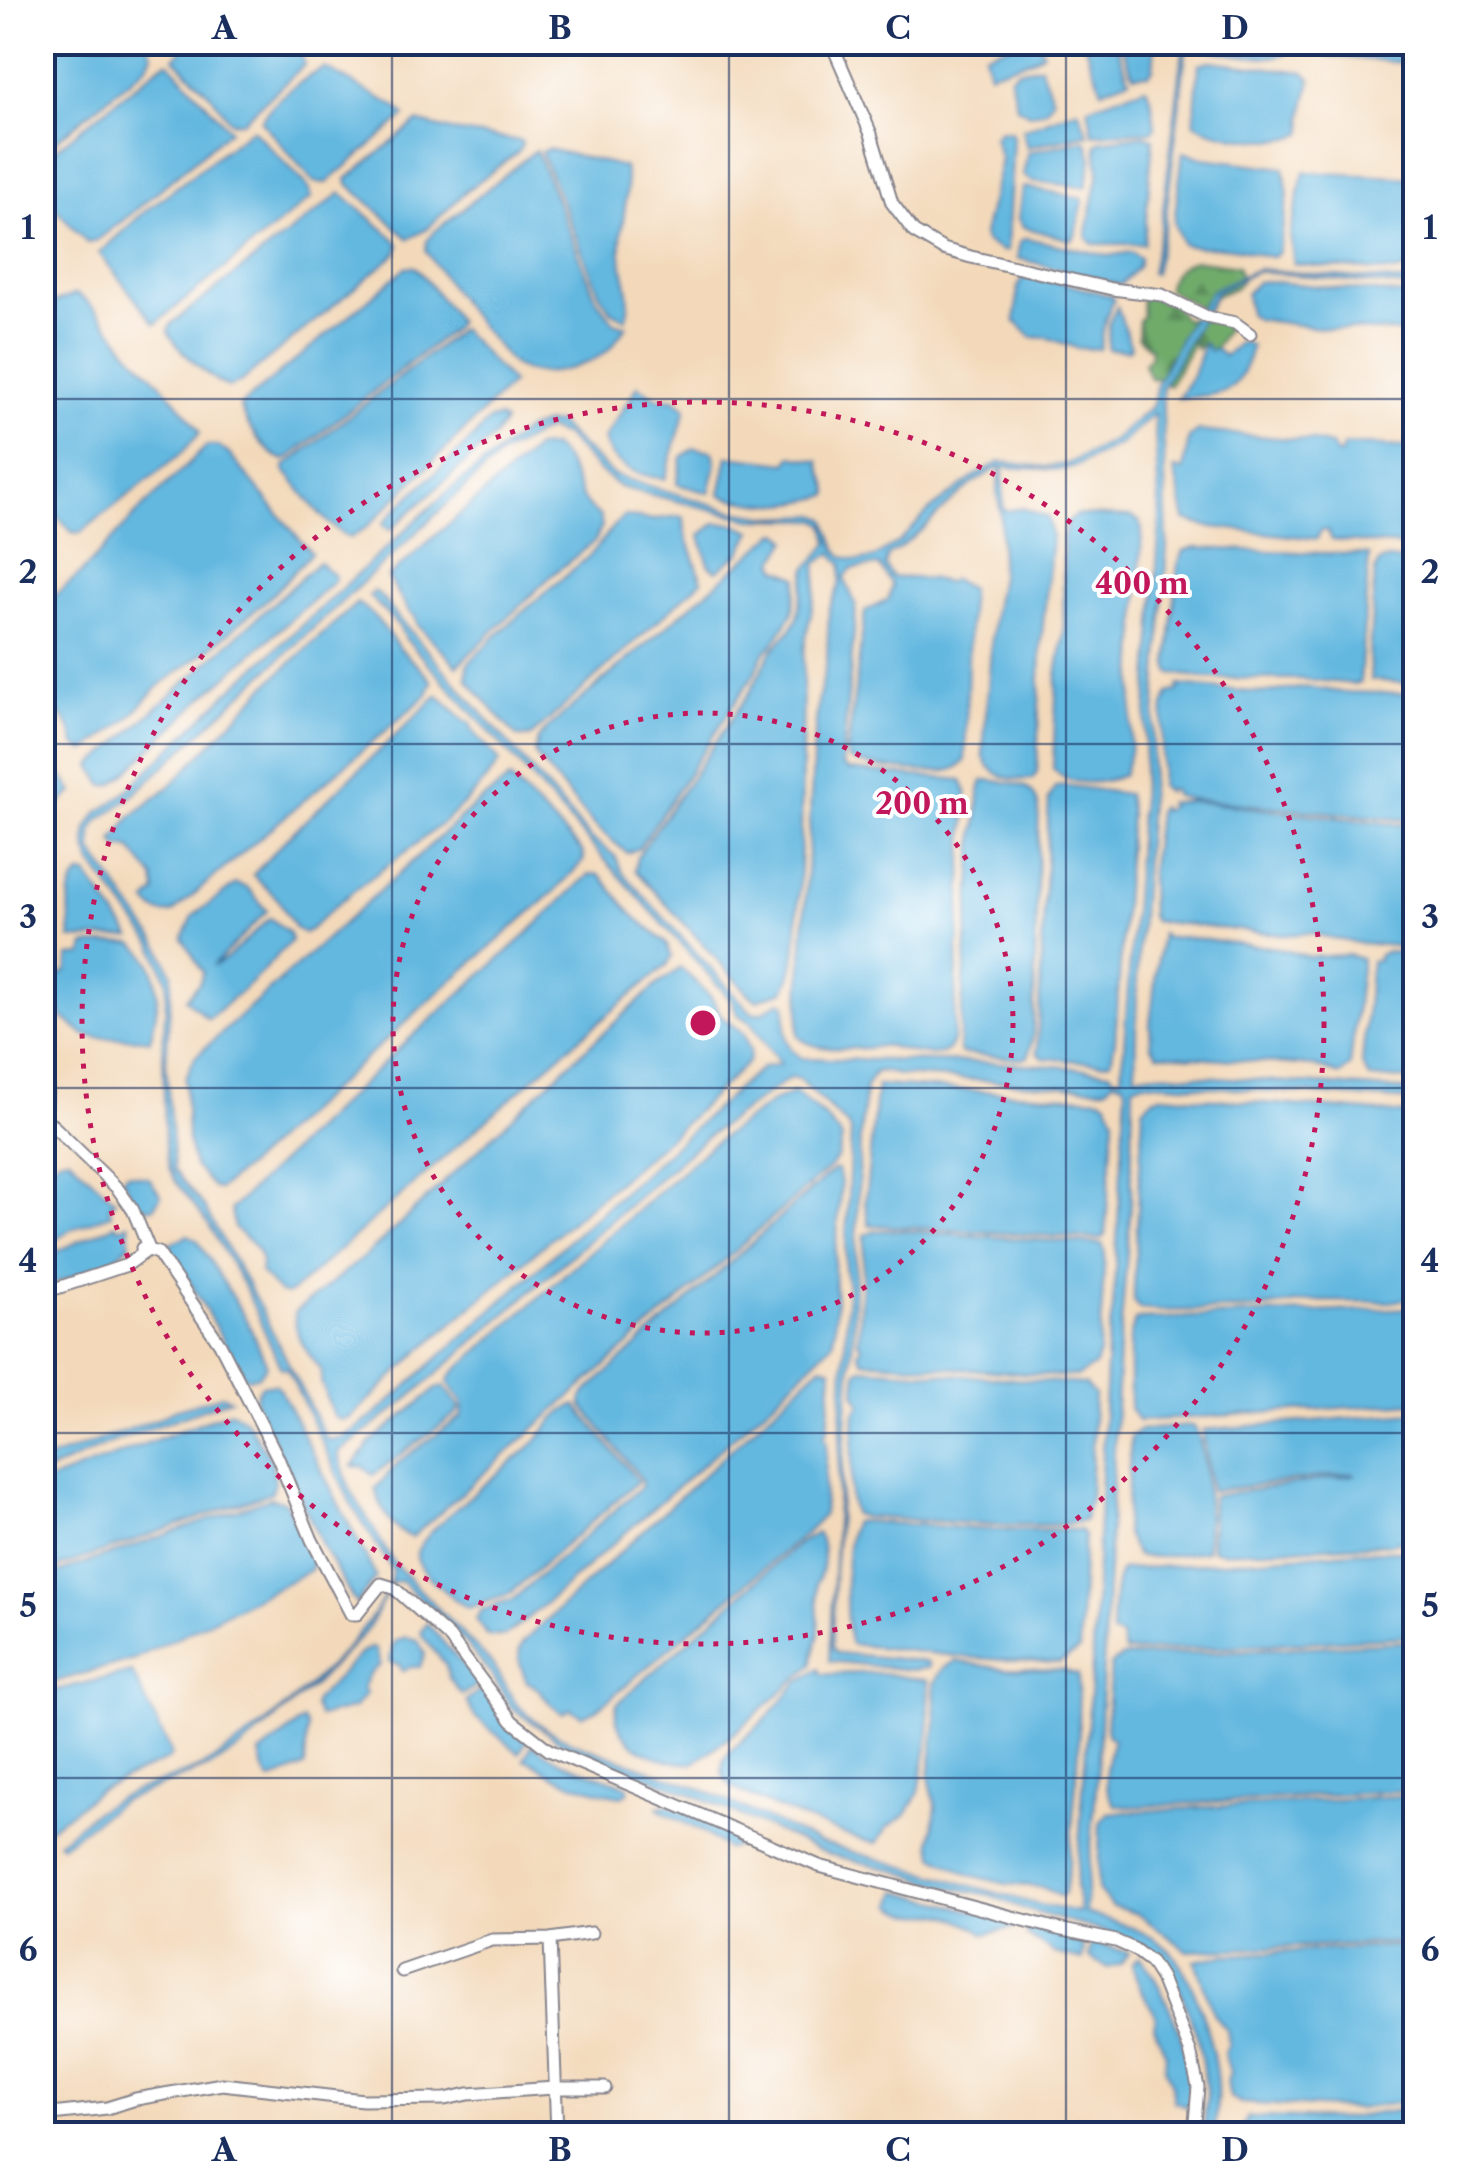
<svg xmlns="http://www.w3.org/2000/svg" width="1458" height="2177" font-family="'Libre Caslon Text',serif">
<defs>
<pattern id="forest-firs" width="22" height="20" patternUnits="userSpaceOnUse" patternTransform="scale(2.5)"><rect width="22" height="20" fill="#70ab6b"/><path d="M5 1l3.5 6h-7zM16 11l3.5 6h-7z" fill="#5b8c5b"/></pattern>
</defs>
<rect width="100%" height="100%" fill="#fff"/>
<filter id="ink" filterUnits="userSpaceOnUse"><feTurbulence type="fractalNoise" baseFrequency=".01" numOctaves="2"/><feDisplacementMap in="SourceGraphic" scale="20" xChannelSelector="R" yChannelSelector="G"/><feConvolveMatrix kernelMatrix="1 2 1 2 8 2 1 2 1" color-interpolation-filters="sRGB"/></filter>
<filter id="wash" filterUnits="userSpaceOnUse"><feTurbulence type="fractalNoise" baseFrequency=".0048" numOctaves="4" result="noise"/><feDisplacementMap in="SourceGraphic" scale="40" xChannelSelector="R" yChannelSelector="G"/><feGaussianBlur stdDeviation="2.25" result="paint"/><feColorMatrix in="noise" values="0 0 0 0 0 0 0 0 0 0 0 0 0 0 0 0 0 1.4 0 .05"/><feComposite in="paint" operator="in"/></filter>
<g filter="url(#wash)">
<rect width="100%" height="100%" fill="#f3d9ba"/>
<path fill="url(#forest-firs)" stroke="#466d64" stroke-width="2.5" d="M1194 260 1237 266 1242 280 1235 288 1215 296 1207 312 1167 289C1171 273 1179 265 1194 260Z
M1149 296 1173 304 1185 320 1192 317 1230 323 1215 349 1210 351 1204 343 1196 349 1194 341 1169 386 1156 378 1150 379 1144 363 1150 357 1151 349 1138 337 1139 320 1143 316 1141 299Z"/>
<path fill="#64b8e0" stroke="#40749f" stroke-width="2.5" fill-rule="evenodd" d="M43 42 148 43 152 54 146 67 43 151Z
M189 43H278L302 55 304 65 243 121 231 122 210 94 174 58Z
M1015 43H1039L1043 52 1032 59 989 73 984 54Z
M1084 43H1116L1129 79 1102 90Z
M1121 43H1155L1153 69 1149 74 1133 75Z
M1184 43H1187L1165 224 1154 274 1151 273 1161 226Z
M1198 43H1291L1288 52C1274 63 1212 54 1198 43Z
M1297 43H1415V64L1313 54Z
M1210 61 1304 72 1311 79 1303 116 1304 132C1282 147 1218 138 1194 123L1199 64Z
M165 62H169L230 130 130 215 97 240 87 243 43 194V159Z
M1040 66 1053 99 1046 110 1029 114 1017 107 1010 77 1018 70Z
M325 68 396 107 405 116 327 183 314 182 261 121C271 100 304 78 325 68Z
M1146 87 1151 97 1155 127 1152 131 1093 134 1088 107Z
M1078 109 1088 134 1027 147 1022 130Z
M417 122 452 131 521 141 522 144 519 151 466 191 428 228 409 239 348 184 347 179Z
M252 129 306 184 312 197 155 324 99 253 143 213Z
M999 131 1011 132 1013 137 1007 251H1002L985 242 983 235 1001 160 994 137Z
M1144 135 1153 138 1144 244H1093L1086 237 1099 172 1096 146 1100 141Z
M1083 140 1087 142 1092 159 1086 187 1031 181 1023 175 1028 152Z
M548 149 624 167C632 196 618 226 621 256 624 279 633 296 626 319L611 311 600 295 541 152Z
M536 150 597 300 614 322 627 326C619 333 616 344 607 351 584 369 533 383 510 362L462 304 426 251 427 241 434 232Z
M1183 152 1203 158 1284 168 1288 196 1279 252 1273 257C1259 256 1246 250 1232 248 1215 245 1198 250 1182 244L1174 223Z
M1304 172 1415 178V258L1412 257C1409 267 1405 271 1394 272L1294 264 1290 235Z
M1025 187 1081 198 1083 201 1075 236 1071 240 1023 227 1018 219 1022 189Z
M341 193 396 240 399 245 397 253 243 380 230 387C213 383 175 347 168 331L172 323Z
M1026 238 1108 256 1131 252 1140 258 1138 267 1120 285 1017 258 1020 241Z
M406 267H415L420 272 458 321 454 328 290 457 285 460C265 455 246 424 240 406 295 359 353 315 406 267Z
M1257 269 1415 283V288L1257 271 1216 292 1162 387 1167 544 1137 974 1135 1075 1159 1073 1416 1091 1415 1101 1142 1082 1133 1085 1131 1205 1119 1348 1098 1766 1085 1913C1115 1922 1145 1928 1169 1950 1194 1974 1211 2038 1216 2072 1219 2093 1216 2114 1214 2134H1203L1207 2095 1198 2038 1178 1985 1165 1963 1144 1946 1120 1936 1027 1910 990 1895 944 1886 894 1870 828 1854 687 1792 563 1744 511 1707 491 1674 459 1636 401 1581 393 1582 367 1630 315 1684 239 1750 211 1766 120 1802 62 1845 58 1842C75 1828 93 1811 113 1801 143 1785 176 1779 206 1764 252 1741 394 1622 392 1569L352 1506 287 1368H281L247 1292 207 1222 174 1179 169 1167 165 1143 163 1049 167 981 153 945 92 864 86 845 87 829 96 814 123 795 230 691 445 494 526 430 542 424 557 423 613 475 733 511 771 517 817 515 826 519 836 549 843 557 858 561 873 558 900 541 929 511 979 473 1001 462 1045 467 1067 464 1114 440 1153 405 1157 383 1187 326 1212 290ZM1154 413 1160 521 1122 1076 1113 1077 1111 1072C1010 1059 904 1062 802 1058 780 1045 787 1027 786 1004L781 1001 761 1013H752L622 872 615 856 591 838 378 594 374 591 369 596 398 625 405 638 733 1002 737 1014 751 1023 780 1064 763 1067 745 1082 375 1415 342 1438 327 1440 260 1307 204 1207 174 1170 166 1062 172 974 160 947 92 851V831L98 821 131 797 500 455 547 429 565 436 600 472 620 487 750 519 818 520 825 525 829 543 807 568 797 618 791 629 771 652 750 692 637 857 635 870 749 994 756 1000 784 991C797 969 797 934 798 909 804 824 800 740 804 655 805 625 820 593 816 564L832 553 842 564 840 584 829 610 827 661 818 702 814 743 798 1036C812 1051 846 1049 866 1048 873 1048 883 1044 889 1046 903 1050 919 1055 935 1054 945 1053 949 1050 953 1041L967 793 962 780 848 770 842 765 855 621 856 605 844 578 852 569 879 565 892 585 888 600 865 611 847 754 850 760C866 767 935 775 951 770 958 768 960 766 965 761L970 589 952 579 946 583 933 579 892 577 885 566 888 555C929 533 955 486 1001 467L997 492 1001 514 1000 576 994 609 983 754C990 778 1011 781 1033 779L1037 772 1041 643 1052 538 1048 518 1023 508 1006 511 1003 508V467L1059 470 1076 466 1122 443ZM882 1071 899 1075 1098 1088H1106L1114 1080 1124 1083 1126 1088 1113 1308 1107 1347 1093 1653 1076 1886 1080 1912 1039 1905 818 1842 701 1789 570 1741 546 1729 517 1705 492 1664 393 1562 349 1487 338 1453 406 1401 706 1137 791 1077 799 1079 847 1125 851 1133 845 1269 848 1288 829 1661 911 1670 929 1668V1663L922 1661 836 1653 832 1647 834 1573 853 1337 860 1135 866 1086 875 1072Z
M1023 277 1048 279 1112 296 1114 300 1105 320 1100 349 1077 348 1048 338 1031 337 1015 321 1018 287Z
M1266 281 1415 296V333L1320 328 1256 319 1249 314 1246 294 1257 282Z
M76 294C101 309 116 339 136 359 160 382 181 404 200 432L182 453 80 533 72 532 42 500 43 314 53 303Z
M1117 307 1131 347 1128 350 1108 349 1109 323Z
M461 329 512 383 367 527 350 538C324 526 304 492 285 471V466Z
M1241 341 1251 346C1241 396 1222 394 1178 398L1193 375 1204 343 1210 351 1215 349 1224 356Z
M638 386 658 398 675 399 686 408 665 479C639 476 610 467 604 439Z
M499 418 504 422 494 437 390 530 383 524 387 519C419 484 459 456 489 420Z
M1198 431 1313 441 1331 445 1337 454H1341L1343 446C1367 443 1390 448 1415 447V547L1332 540 1328 531 1321 530 1317 539 1205 526 1185 520 1174 469 1183 471 1189 438Z
M207 446H218L229 454 311 553 274 593 224 637 158 687 128 719 85 751 75 745C73 727 58 708 43 699V606L82 572 142 508Z
M551 447C579 464 572 501 600 516L602 526 595 541 552 575 457 666 417 624 415 616 410 613 388 577 528 455 536 448Z
M694 448 713 451 716 464 709 493 677 484 682 457Z
M728 456 787 463 792 456 819 461C820 475 831 485 829 495 788 507 767 507 726 497L720 494Z
M1076 515 1132 517 1139 521 1142 530 1130 752 1123 775C1102 784 1068 788 1053 768L1057 675 1064 633 1063 538 1067 523Z
M625 516 650 520 680 516 684 518 685 532 702 581 530 737H517C499 717 484 700 467 679V665C504 625 547 592 589 556 602 544 610 526 625 516Z
M716 523 735 524 752 531 741 552 717 571 709 565 700 536Z
M776 533H781L788 540 775 561 778 569 798 577 792 614 772 646 765 651 754 674 639 848 627 853 594 825 539 760 535 753 538 739 550 726Z
M1195 548 1369 555 1360 682 1354 684 1303 679 1205 678 1171 673 1168 665 1178 564 1184 551Z
M1388 559 1415 562V684L1371 680 1369 656 1375 571 1379 562Z
M319 562 335 577 334 581 199 701 125 774 112 785H103L92 766Z
M357 603C375 613 385 630 397 645 408 659 422 667 432 682L426 696 172 913C162 915 153 911 147 902L156 892 154 878 130 848H118L113 841 131 817 169 787 274 678Z
M1179 685 1261 693 1309 687 1340 692 1415 694V821L1191 799 1175 796 1172 790 1168 789 1167 792 1160 786 1164 706 1169 693 1179 690Z
M438 695 465 721 470 722 472 730 500 761C453 832 368 869 311 929L304 933 295 928 278 899 253 875 287 838Z
M48 756 73 792 57 806 52 803 48 792H43V762Z
M510 779 582 851 584 860 555 891 433 997 246 1167 219 1189 214 1188 194 1166 187 1139 185 1079 195 1057 475 805Z
M989 780C1015 785 1032 779 1039 808L1033 1036 1028 1057 1022 1059 965 1054 960 1053 959 1048 975 832C981 815 975 797 983 781Z
M1064 785 1127 794 1130 815 1115 1040 1111 1061 1101 1063 1043 1058 1037 1053 1049 799 1055 787Z
M1190 801 1415 826V948L1351 942 1310 933 1286 935 1154 921 1151 917 1150 876 1157 812 1160 807 1162 811 1169 807 1167 803Z
M82 874 87 875 131 937 70 939C73 918 61 887 82 874Z
M596 874 601 876 632 914 666 943 672 957 667 965 562 1053 295 1289 287 1295 280 1293 260 1272C265 1249 248 1241 234 1228L231 1209 407 1041 524 937 579 884 589 875Z
M236 884 248 888 267 911 213 966 227 958 270 918 289 933 291 941 254 980 208 1019 186 999 200 982 203 972 183 939 193 916Z
M1161 933 1165 938 1182 937 1277 948 1309 957 1347 955 1362 959 1350 1066 1340 1075 1314 1066 1157 1054 1151 1045 1150 1024Z
M132 943C165 963 159 1008 150 1040 130 1036 109 1040 89 1036 76 1034 74 1022 62 1018L51 975 59 976 67 971 69 956 83 955 85 945Z
M1384 952 1415 953V1080L1369 1078 1362 1064 1371 961H1378V956Z
M681 968 711 997 722 1017 744 1034 750 1051 749 1061 672 1135 422 1349 350 1418 341 1420 333 1416 321 1381 322 1371C308 1353 293 1337 295 1312L370 1252 569 1064 658 984Z
M877 1085 1101 1098 1107 1101 1114 1118 1105 1236 1100 1239 869 1225 865 1203Z
M795 1092 825 1117 842 1138 838 1157 830 1167 412 1537C390 1531 382 1508 375 1489L399 1462 462 1416 463 1404 448 1382 452 1374 710 1146 773 1101Z
M1163 1095 1415 1115V1298L1391 1302 1312 1301 1257 1309 1162 1311 1140 1309 1134 1301V1288L1143 1108 1152 1099Z
M68 1157 115 1200 109 1207 111 1214 72 1229 43 1248V1174L58 1159Z
M833 1170H838L841 1183 834 1271 836 1306 833 1342 774 1401 546 1603 505 1636H488L476 1619 482 1610 512 1600 642 1486 641 1479 582 1405V1398L587 1391Z
M127 1173 149 1178 161 1196 153 1208H139L122 1178Z
M116 1224 119 1228 129 1224 130 1244 113 1261 43 1288V1258Z
M894 1230 1102 1244 1105 1251 1099 1353 1095 1365 1078 1376H1056L863 1361 858 1353 862 1346 858 1342 865 1235 872 1231Z
M188 1235 198 1241 248 1323 267 1365 258 1376 247 1378 242 1374 191 1284 163 1247Z
M1415 1308V1403L1138 1421 1130 1408V1337L1135 1320 1139 1319Z
M822 1365 832 1369 828 1429 824 1435 827 1441 823 1514 812 1528 595 1711 582 1716 570 1709 563 1713C546 1707 544 1687 527 1682 521 1668 515 1655 523 1642Z
M861 1368 1084 1384 1094 1395 1090 1498 1084 1521 1057 1525H1001L864 1517 854 1514 850 1497 855 1413 861 1404 855 1392 857 1371Z
M275 1384 281 1391 376 1577 356 1604 324 1549 258 1407 255 1398 261 1386Z
M444 1386 460 1407 456 1414 373 1475 363 1467 353 1466 371 1442 436 1389Z
M222 1395 230 1399 115 1441 43 1473V1461L157 1419 172 1411Z
M576 1405 638 1481 508 1595 468 1608C455 1600 414 1570 417 1553 421 1531 509 1466 530 1447 545 1434 557 1410 576 1405Z
M231 1411 245 1420 272 1461 275 1482 272 1492 43 1573V1483Z
M1413 1413 1416 1415V1536L1391 1544 1223 1552 1211 1549 1212 1496 1354 1475 1352 1473 1211 1491 1203 1430Z
M1193 1426C1208 1441 1209 1528 1206 1551L1160 1557 1137 1556 1125 1532 1131 1436 1140 1430Z
M270 1498 285 1502 311 1555 314 1564 309 1567 311 1570 134 1659 43 1685V1578Z
M860 1521 981 1529 1080 1530 1084 1535 1079 1650 1060 1663 973 1658 851 1644C844 1623 844 1540 854 1522Z
M817 1533C826 1544 824 1571 816 1584L819 1632 812 1665 732 1735 694 1763C662 1765 608 1744 617 1704L799 1543Z
M1361 1551H1415V1636L1135 1652 1124 1651 1121 1637 1112 1634C1113 1615 1112 1585 1121 1570Z
M427 1623 479 1684 462 1695 449 1679 446 1665 423 1637 421 1632Z
M405 1637 418 1640 425 1654 420 1667H409L402 1671 400 1665 389 1662 394 1642Z
M1415 1641V1790L1129 1807 1115 1805C1100 1784 1106 1762 1113 1739L1108 1736 1106 1728 1111 1665 1122 1657Z
M370 1648 376 1649 380 1665 369 1674 362 1688 366 1694 354 1708 319 1717 314 1707 315 1701 361 1653Z
M955 1661 1003 1669 1062 1670 1078 1675 1079 1748 1068 1874 1065 1892 1061 1897 1042 1887 1006 1884 970 1875 935 1856 931 1843 936 1807 929 1777 936 1722 934 1684 942 1669Z
M819 1669 821 1674C841 1675 858 1672 878 1673 895 1674 912 1680 928 1680L929 1735 919 1792 907 1814 888 1827 877 1843C863 1844 743 1796 730 1785 726 1782 724 1777 722 1772L723 1761 730 1751 765 1720 799 1681Z
M132 1672 171 1752 169 1759 99 1790 43 1833V1693Z
M479 1691 485 1692 503 1717 527 1741 519 1753 475 1717 466 1701Z
M303 1720 307 1728 305 1767 270 1781 264 1771 260 1754Z
M532 1745 563 1763 628 1786V1792L622 1796C606 1794 558 1781 545 1771 537 1765 534 1762 524 1759Z
M1415 1795V1942L1188 1951 1138 1914 1111 1906 1098 1890 1100 1823 1108 1813Z
M669 1805 732 1836 736 1840V1847L726 1849 703 1832 661 1811 658 1807Z
M898 1891 1015 1922 1017 1927 985 1934C972 1925 956 1915 939 1914 922 1914 908 1917 893 1905Z
M1026 1926 1080 1939 1084 1950 1082 1960 1055 1953 1027 1935Z
M1092 1942 1129 1953 1121 1964 1108 1968 1089 1957Z
M1415 1945V2100L1358 2109 1239 2103 1230 2097 1227 2082 1230 2073 1224 2053 1229 2044 1227 2030 1214 2015 1195 1961 1226 1955Z
M1139 1957C1161 1977 1206 2081 1188 2107L1174 2101 1172 2085 1165 2067 1166 2054 1154 2026 1156 2016C1146 1998 1137 1985 1132 1964Z
M1415 2108V2134H1238L1248 2117 1339 2119Z"/>
</g>
<g filter="url(#ink)">
<g fill="none" stroke-linecap="round" stroke-linejoin="round">
<g stroke="#87848c" stroke-width="15">
<path id="minor" d="M831 42 871 134 892 203 914 232 943 249 971 257 1112 289 1162 295 1207 317 1235 323 1250 334
M42 974 52 1015 45 1117
M42 1115 118 1189 133 1210 149 1249 127 1265 42 1293
M142 1248 158 1253 220 1344 278 1458 312 1540 351 1614H357L381 1584 394 1588 449 1637 512 1721 549 1750 819 1866 1058 1929 1116 1941 1134 1949 1151 1962 1161 1978 1190 2051 1198 2087 1194 2134
M550 1939 557 2134
M402 1971 492 1940 550 1939 591 1933
M42 2115 107 2108 136 2099 222 2084 363 2100 445 2099 468 2094 554 2088H605"/>
</g>
<use href="#minor" stroke="#fff" stroke-width="11"/>
</g>
</g>
<path fill="none" stroke="#1b2f5e" stroke-width="2.5" stroke-opacity="0.55" d="M392 42V2134M729 42V2134M1066 42V2134M42 399H1416M42 744H1416M42 1088H1416M42 1433H1416M42 1778H1416"/>
<g fill="none" stroke="#c2185b" stroke-width="5" stroke-dasharray="5 10">
<circle cx="703" cy="1023" r="310"/>
<circle cx="703" cy="1023" r="621"/>
</g>
<circle cx="703" cy="1023" r="15" fill="#c2185b" stroke="#fff" stroke-width="5"/>
<g font-size="30" text-anchor="middle" font-weight="bold" fill="#c2185b" stroke="#fff" stroke-width="8" stroke-linejoin="round" paint-order="stroke">
<text x="1142" y="594">400 m</text>
<text x="922" y="814">200 m</text>
</g>
<rect width="1458" height="2177" fill="none" stroke="#fff" stroke-width="110"/>
<rect x="55" y="55" width="1348" height="2067" fill="none" stroke="#1b2f5e" stroke-width="4"/>
<g font-size="32" text-anchor="middle" font-weight="bold" fill="#1b2f5e">
<text x="224" y="39">A</text>
<text x="560" y="39">B</text>
<text x="898" y="39">C</text>
<text x="1235" y="39">D</text>
<text x="28" y="239">1</text>
<text x="1430" y="239">1</text>
<text x="28" y="583">2</text>
<text x="1430" y="583">2</text>
<text x="28" y="928">3</text>
<text x="1430" y="928">3</text>
<text x="28" y="1272">4</text>
<text x="1430" y="1272">4</text>
<text x="28" y="1617">5</text>
<text x="1430" y="1617">5</text>
<text x="28" y="1961">6</text>
<text x="1430" y="1961">6</text>
<text x="224" y="2161">A</text>
<text x="560" y="2161">B</text>
<text x="898" y="2161">C</text>
<text x="1235" y="2161">D</text>
</g>
</svg>
